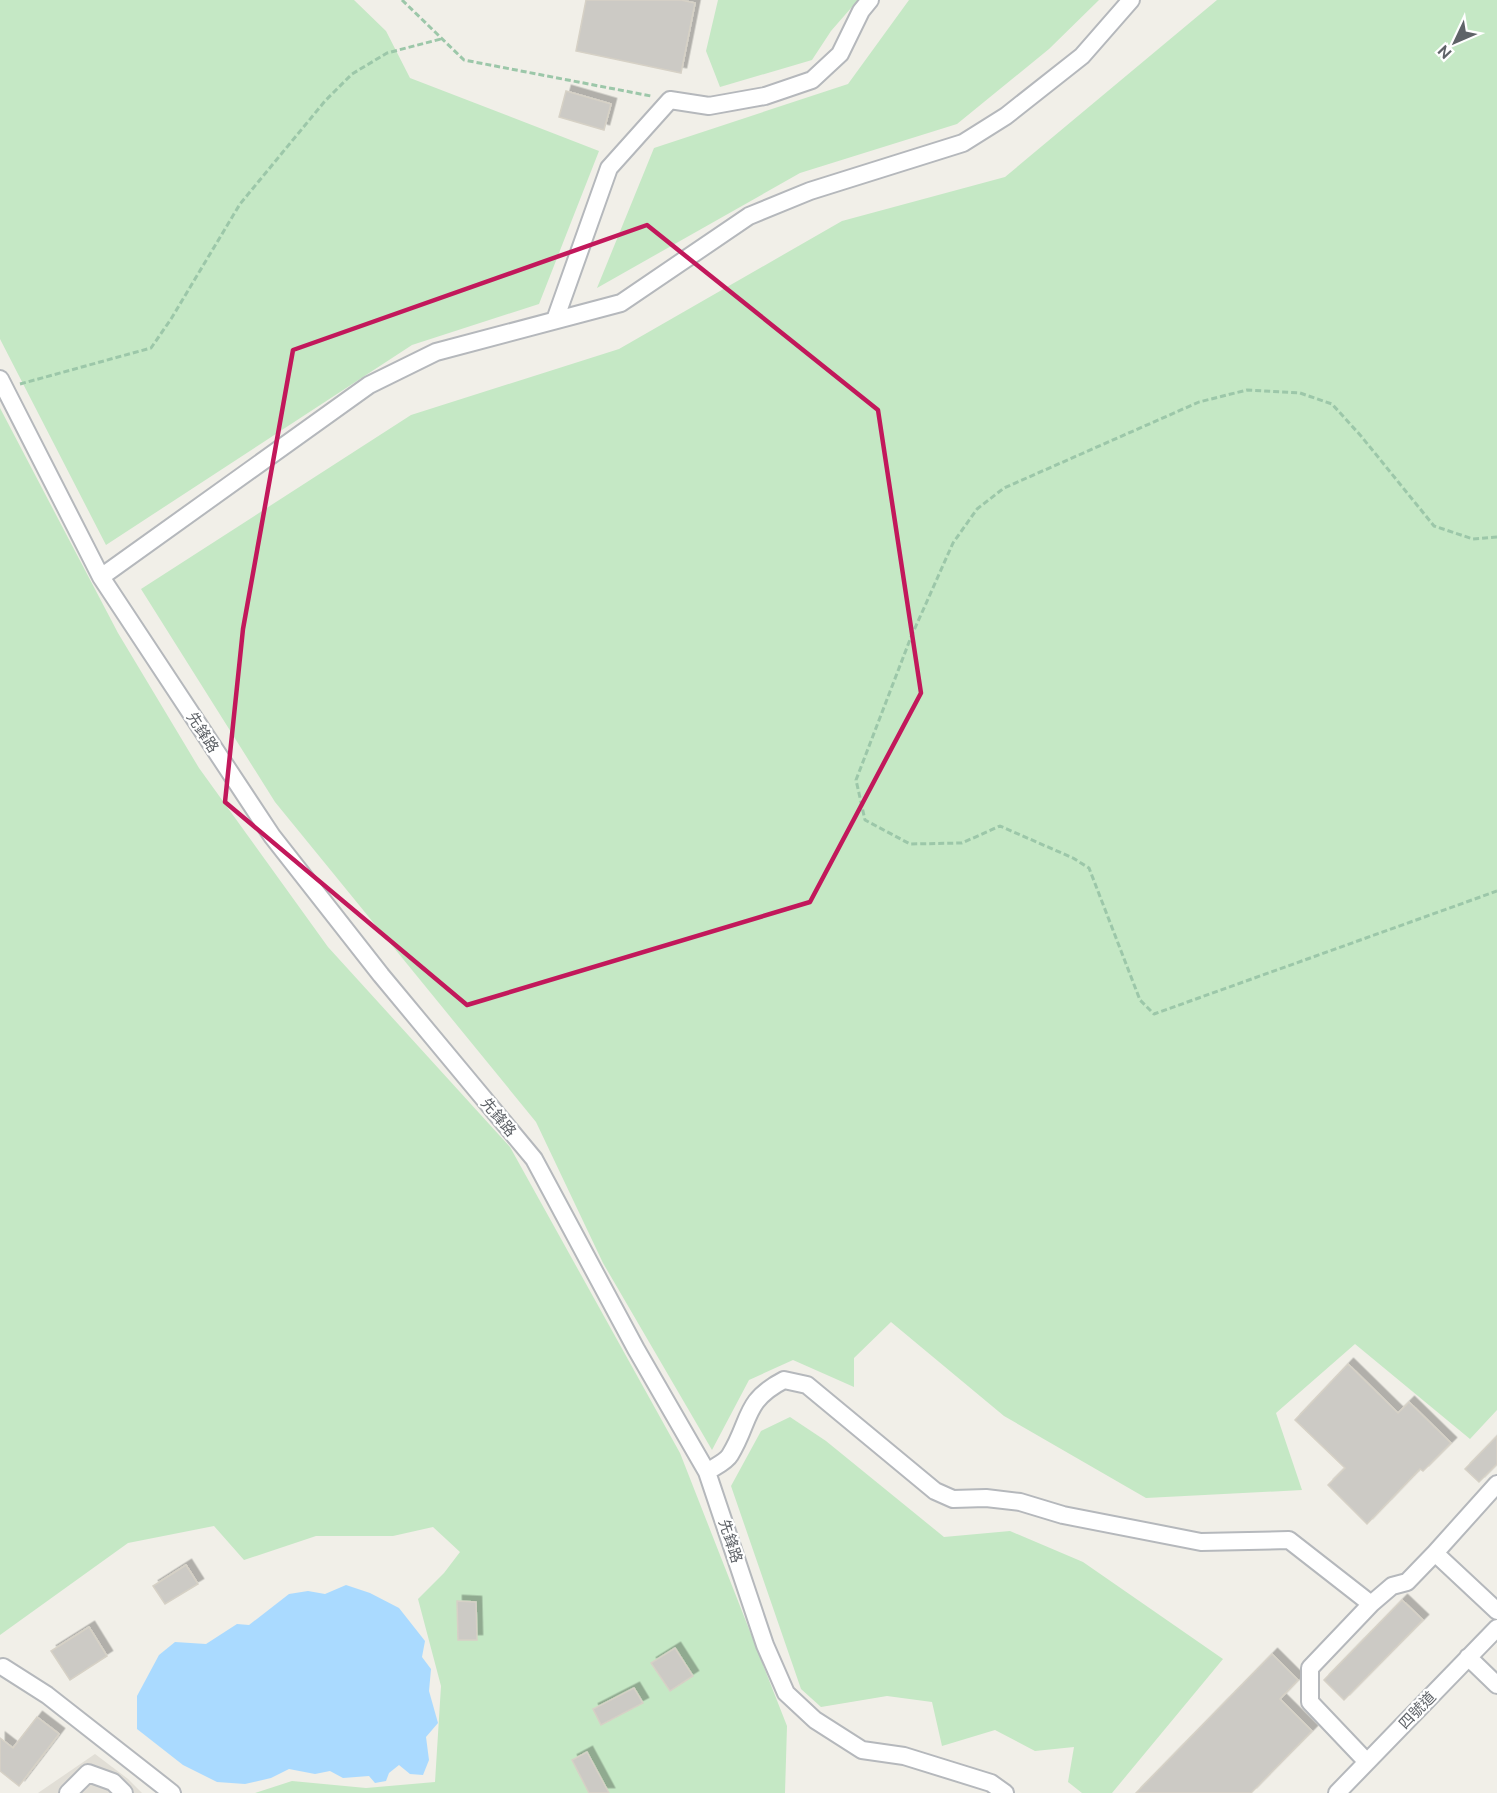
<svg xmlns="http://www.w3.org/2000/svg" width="1497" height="1793" font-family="Ubuntu,'Noto Sans TC',sans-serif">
<defs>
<filter id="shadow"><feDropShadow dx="5.5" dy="-5.5" stdDeviation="0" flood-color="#0004"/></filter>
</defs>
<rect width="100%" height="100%" fill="#f1efe8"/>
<path fill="#e1ded6" d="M95 1754 128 1779 142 1793H38Z"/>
<path fill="#c5e8c5" d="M0 0H354L386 31 410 78 599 151 539 304 412 345 106 545 0 339Z
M718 0H858L831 31 812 60 720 87 706 51Z
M909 0H1099L1049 49 957 124 800 173 597 288 654 148 848 84Z
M1217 0H1497V1410L1470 1439 1355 1344 1276 1413 1302 1490 1146 1498 1004 1416 891 1322 854 1358V1387L793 1360 749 1380 712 1450 603 1263 536 1122 275 802 141 589 411 415 619 349 842 221 1005 177Z
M0 408 118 633 199 768 328 947 510 1147 680 1453 787 1726 785 1793H255L292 1781 366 1788 435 1782 441 1686 418 1599 444 1573 460 1552 433 1527 393 1536H316L244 1560 214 1526 128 1543 0 1635Z
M790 1417 826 1441 944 1537 1010 1531 1083 1562 1223 1659 1112 1793H1082L1068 1782 1074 1747 1035 1751 995 1730 942 1746 932 1702 887 1696 821 1707 801 1689 731 1486 761 1431Z"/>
<path fill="#aadaff" d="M346 1585 370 1593 399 1608 425 1641 422 1657 431 1669 429 1691 438 1723 426 1737 429 1760 423 1775 410 1774 399 1765 389 1773 386 1781 375 1783 369 1776 343 1778 330 1771 315 1774 289 1769 271 1778 245 1784 217 1782 183 1765 137 1729V1696L159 1655 175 1642 206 1644 237 1624 249 1625 289 1594 308 1591 325 1594Z"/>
<path fill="#cccac5" stroke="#d6d1c6" stroke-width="1.5" filter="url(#shadow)" d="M586 0H681L695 3 681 73 576 51Z
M566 91 611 104 604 130 559 117Z
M1348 1364 1398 1413 1409 1402 1451 1443 1423 1471 1420 1469 1367 1524 1328 1485 1345 1468 1295 1420Z
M1497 1436V1464L1479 1482 1465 1469Z
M186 1565 198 1584 165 1604 153 1586Z
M1402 1600 1423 1620 1344 1700 1324 1680Z
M457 1601 476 1602 477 1640H458Z
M89 1627 107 1656 70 1680 51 1651Z
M675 1648 693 1676 670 1691 651 1663Z
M1272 1654 1298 1680 1280 1699 1312 1731 1251 1793H1136Z
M634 1688 643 1703 601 1725 593 1709Z
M37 1717 59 1734 19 1786 0 1771V1738L13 1748Z
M587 1752 609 1793H589L572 1760Z"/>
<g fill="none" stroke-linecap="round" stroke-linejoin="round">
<g stroke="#b5b8bc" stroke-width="20">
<path id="minor" d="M555 320 609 168 670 100 709 106 765 96 812 80 840 54 861 11 870 0
M0 379 101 577 272 836 381 975 534 1159 636 1349 707 1472 765 1645 786 1693 815 1720 862 1750 904 1756 991 1783 1005 1793
M101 577 369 385 436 352 621 303 749 216 810 191 963 143 1006 116 1082 56 1131 0
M707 1472C714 1467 726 1462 730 1455 751 1421 743 1401 784 1380L807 1385 935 1491 953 1499 986 1498 1020 1502 1063 1515 1201 1542 1289 1540 1371 1604 1310 1668V1702L1367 1762
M1435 1553 1497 1484
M1371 1604 1392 1586 1407 1582 1435 1553 1497 1611
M1468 1657 1497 1685
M3 1667 47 1695 172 1793
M68 1793 88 1773 113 1782 124 1793
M1337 1793 1497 1628"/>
</g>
<path stroke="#9cc7a9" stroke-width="3" stroke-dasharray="6 3" stroke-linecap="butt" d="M402 0 464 60 651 96
M20 384 151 348 171 319 240 204 325 101 352 74 387 53 441 39
M1497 537 1473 539 1434 526 1361 436 1332 404 1300 393 1247 390 1199 402 1004 488 977 509 953 543 911 637 856 780 865 820 910 844 962 843 1000 826 1073 858 1089 868 1140 1000 1154 1014 1497 891"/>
<use href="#minor" stroke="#fff" stroke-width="16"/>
</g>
<path fill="none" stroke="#c2185b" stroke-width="4.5" stroke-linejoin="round" d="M647 225 878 410 921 693 810 902 467 1005 225 802 243 629 293 350Z"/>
<g text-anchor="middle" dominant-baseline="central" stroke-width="4.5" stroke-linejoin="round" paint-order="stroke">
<g font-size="15" fill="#5f6368" stroke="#fff">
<text transform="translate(203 732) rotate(57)">先鋒路</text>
<text transform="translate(499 1117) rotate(50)">先鋒路</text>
<text transform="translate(731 1541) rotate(72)">先鋒路</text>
<text transform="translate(1417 1710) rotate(-46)">四號道</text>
</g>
</g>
<g transform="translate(1455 42) rotate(226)" stroke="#ffffff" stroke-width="4.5" paint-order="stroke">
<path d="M0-4.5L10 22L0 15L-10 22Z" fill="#5f6368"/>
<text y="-9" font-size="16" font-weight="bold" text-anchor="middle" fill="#5f6368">N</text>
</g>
</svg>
